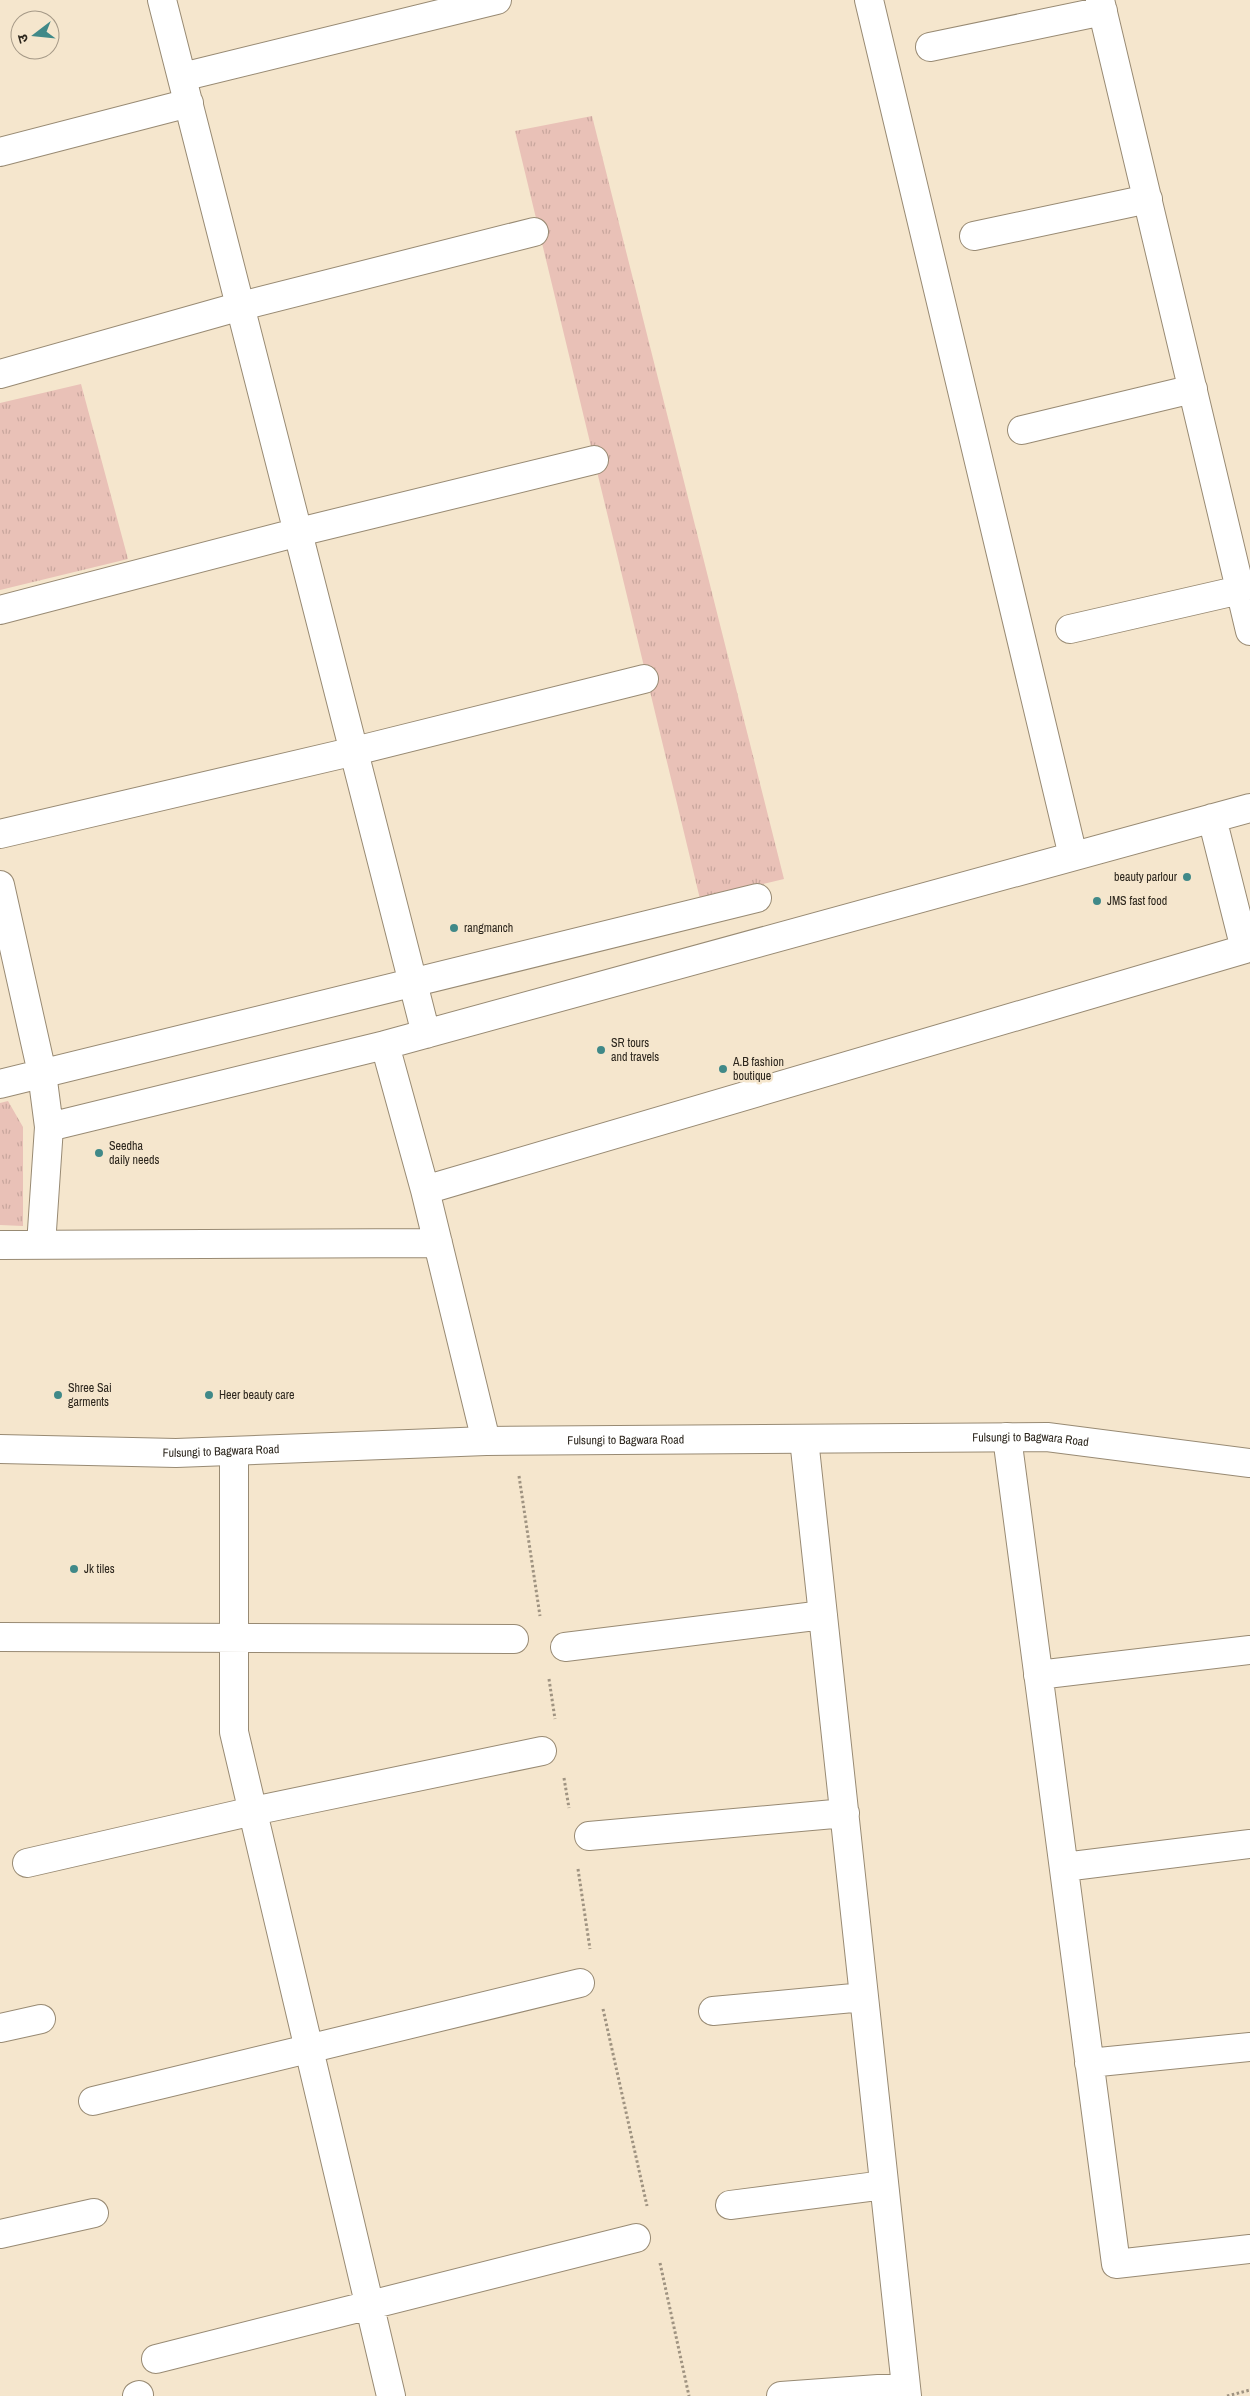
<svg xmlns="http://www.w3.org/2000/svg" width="1250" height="2396" font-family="'Archivo Narrow','Noto Sans Devanagari',sans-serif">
<defs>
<pattern id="grass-tufts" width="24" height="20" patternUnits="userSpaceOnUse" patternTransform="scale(1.25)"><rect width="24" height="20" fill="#e9c1b7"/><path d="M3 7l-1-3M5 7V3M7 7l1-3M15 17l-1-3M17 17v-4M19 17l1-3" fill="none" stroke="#c8a69d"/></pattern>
</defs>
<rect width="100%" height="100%" fill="#f5e6cd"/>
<path fill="url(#grass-tufts)" d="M592 116 784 879 700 899 515 131Z
M81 384 128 559 0 590V403Z
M8 1101 23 1127V1226L0 1225V1103Z"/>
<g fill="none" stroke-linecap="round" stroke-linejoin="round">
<g stroke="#988a73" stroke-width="30">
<path id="minor" d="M162 0 426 1034
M869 0 1073 856
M1100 0 1250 631
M930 47 1103 11
M182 77 497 0
M0 152 189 103
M974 236 1148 199
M0 374 241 306 534 232
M1022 430 1193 389
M0 610 299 532 594 460
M1070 629 1240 590
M0 834 355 751 644 679
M0 885 42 1073 49 1127 41 1245
M385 1045 425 1190 486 1441
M0 1084 757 898
M49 1127 385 1045 1250 808
M425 1190 1245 949 1212 818
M0 1245 438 1243
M1007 1437 1116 2264 1250 2249
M804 1439 907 2396
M234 1451V1732L391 2396
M0 1637 514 1639
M565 1647 823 1615
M1038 1675 1250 1650
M589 1836 845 1813
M27 1863 253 1811 542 1751
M1064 1867 1250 1844
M713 2011 864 1997
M0 2028 41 2019
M1089 2063 1250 2047
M93 2101 580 1983
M730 2205 884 2185
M0 2234 94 2213
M156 2359 636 2238
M137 2396 139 2395
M781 2396 906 2387"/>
</g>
<g stroke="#988a73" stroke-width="30">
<g id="tertiary">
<path id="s1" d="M0 1449 176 1453 486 1441 1047 1437 1250 1463"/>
</g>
</g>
<path stroke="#9f9381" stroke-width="3" stroke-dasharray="2.5 2.5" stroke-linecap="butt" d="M519 1476 540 1616
M549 1679 555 1719
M564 1778 569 1808
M578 1869 590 1949
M603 2009 647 2206
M660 2263 689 2396
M1227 2396 1250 2390"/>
<use href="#minor" stroke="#fff" stroke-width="28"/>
<use href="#tertiary" stroke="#fff" stroke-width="28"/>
</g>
<g fill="#408988" stroke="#f5e6cd" stroke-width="2">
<circle cx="1187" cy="877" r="5"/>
<circle cx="1097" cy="901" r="5"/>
<circle cx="454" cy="928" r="5"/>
<circle cx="601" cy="1050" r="5"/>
<circle cx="723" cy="1069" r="5"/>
<circle cx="99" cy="1153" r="5"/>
<circle cx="58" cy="1395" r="5"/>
<circle cx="209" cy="1395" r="5"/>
<circle cx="74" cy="1569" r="5"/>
</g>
<g text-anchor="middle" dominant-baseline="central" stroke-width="5" stroke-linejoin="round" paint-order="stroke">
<g font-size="12" fill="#2c261d" stroke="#f5e6cd" text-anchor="start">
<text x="1177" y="877" text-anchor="end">beauty parlour</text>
<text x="1107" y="901">JMS fast food</text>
<text x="464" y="928">rangmanch</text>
<text x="611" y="1043">SR tours<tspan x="611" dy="14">and travels</tspan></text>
<text x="733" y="1062">A.B fashion<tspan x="733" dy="14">boutique</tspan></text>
<text x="109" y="1146">Seedha<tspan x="109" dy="14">daily needs</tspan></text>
<text x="68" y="1388">Shree Sai<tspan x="68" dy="14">garments</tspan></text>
<text x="219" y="1395">Heer beauty care</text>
<text x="84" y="1569">Jk tiles</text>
</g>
<g font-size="12" fill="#2c261d" stroke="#f5e6cd">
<text stroke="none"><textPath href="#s1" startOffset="626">Fulsungi to Bagwara Road</textPath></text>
<text stroke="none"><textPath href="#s1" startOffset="1031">Fulsungi to Bagwara Road</textPath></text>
<text stroke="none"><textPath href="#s1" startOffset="221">Fulsungi to Bagwara Road</textPath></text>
</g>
</g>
<g transform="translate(35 35) rotate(254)"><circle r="24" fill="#f5e6cd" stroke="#a59987"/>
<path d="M0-4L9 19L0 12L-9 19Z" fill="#408988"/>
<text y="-8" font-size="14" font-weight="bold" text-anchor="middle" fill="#2c261d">उ</text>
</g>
</svg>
